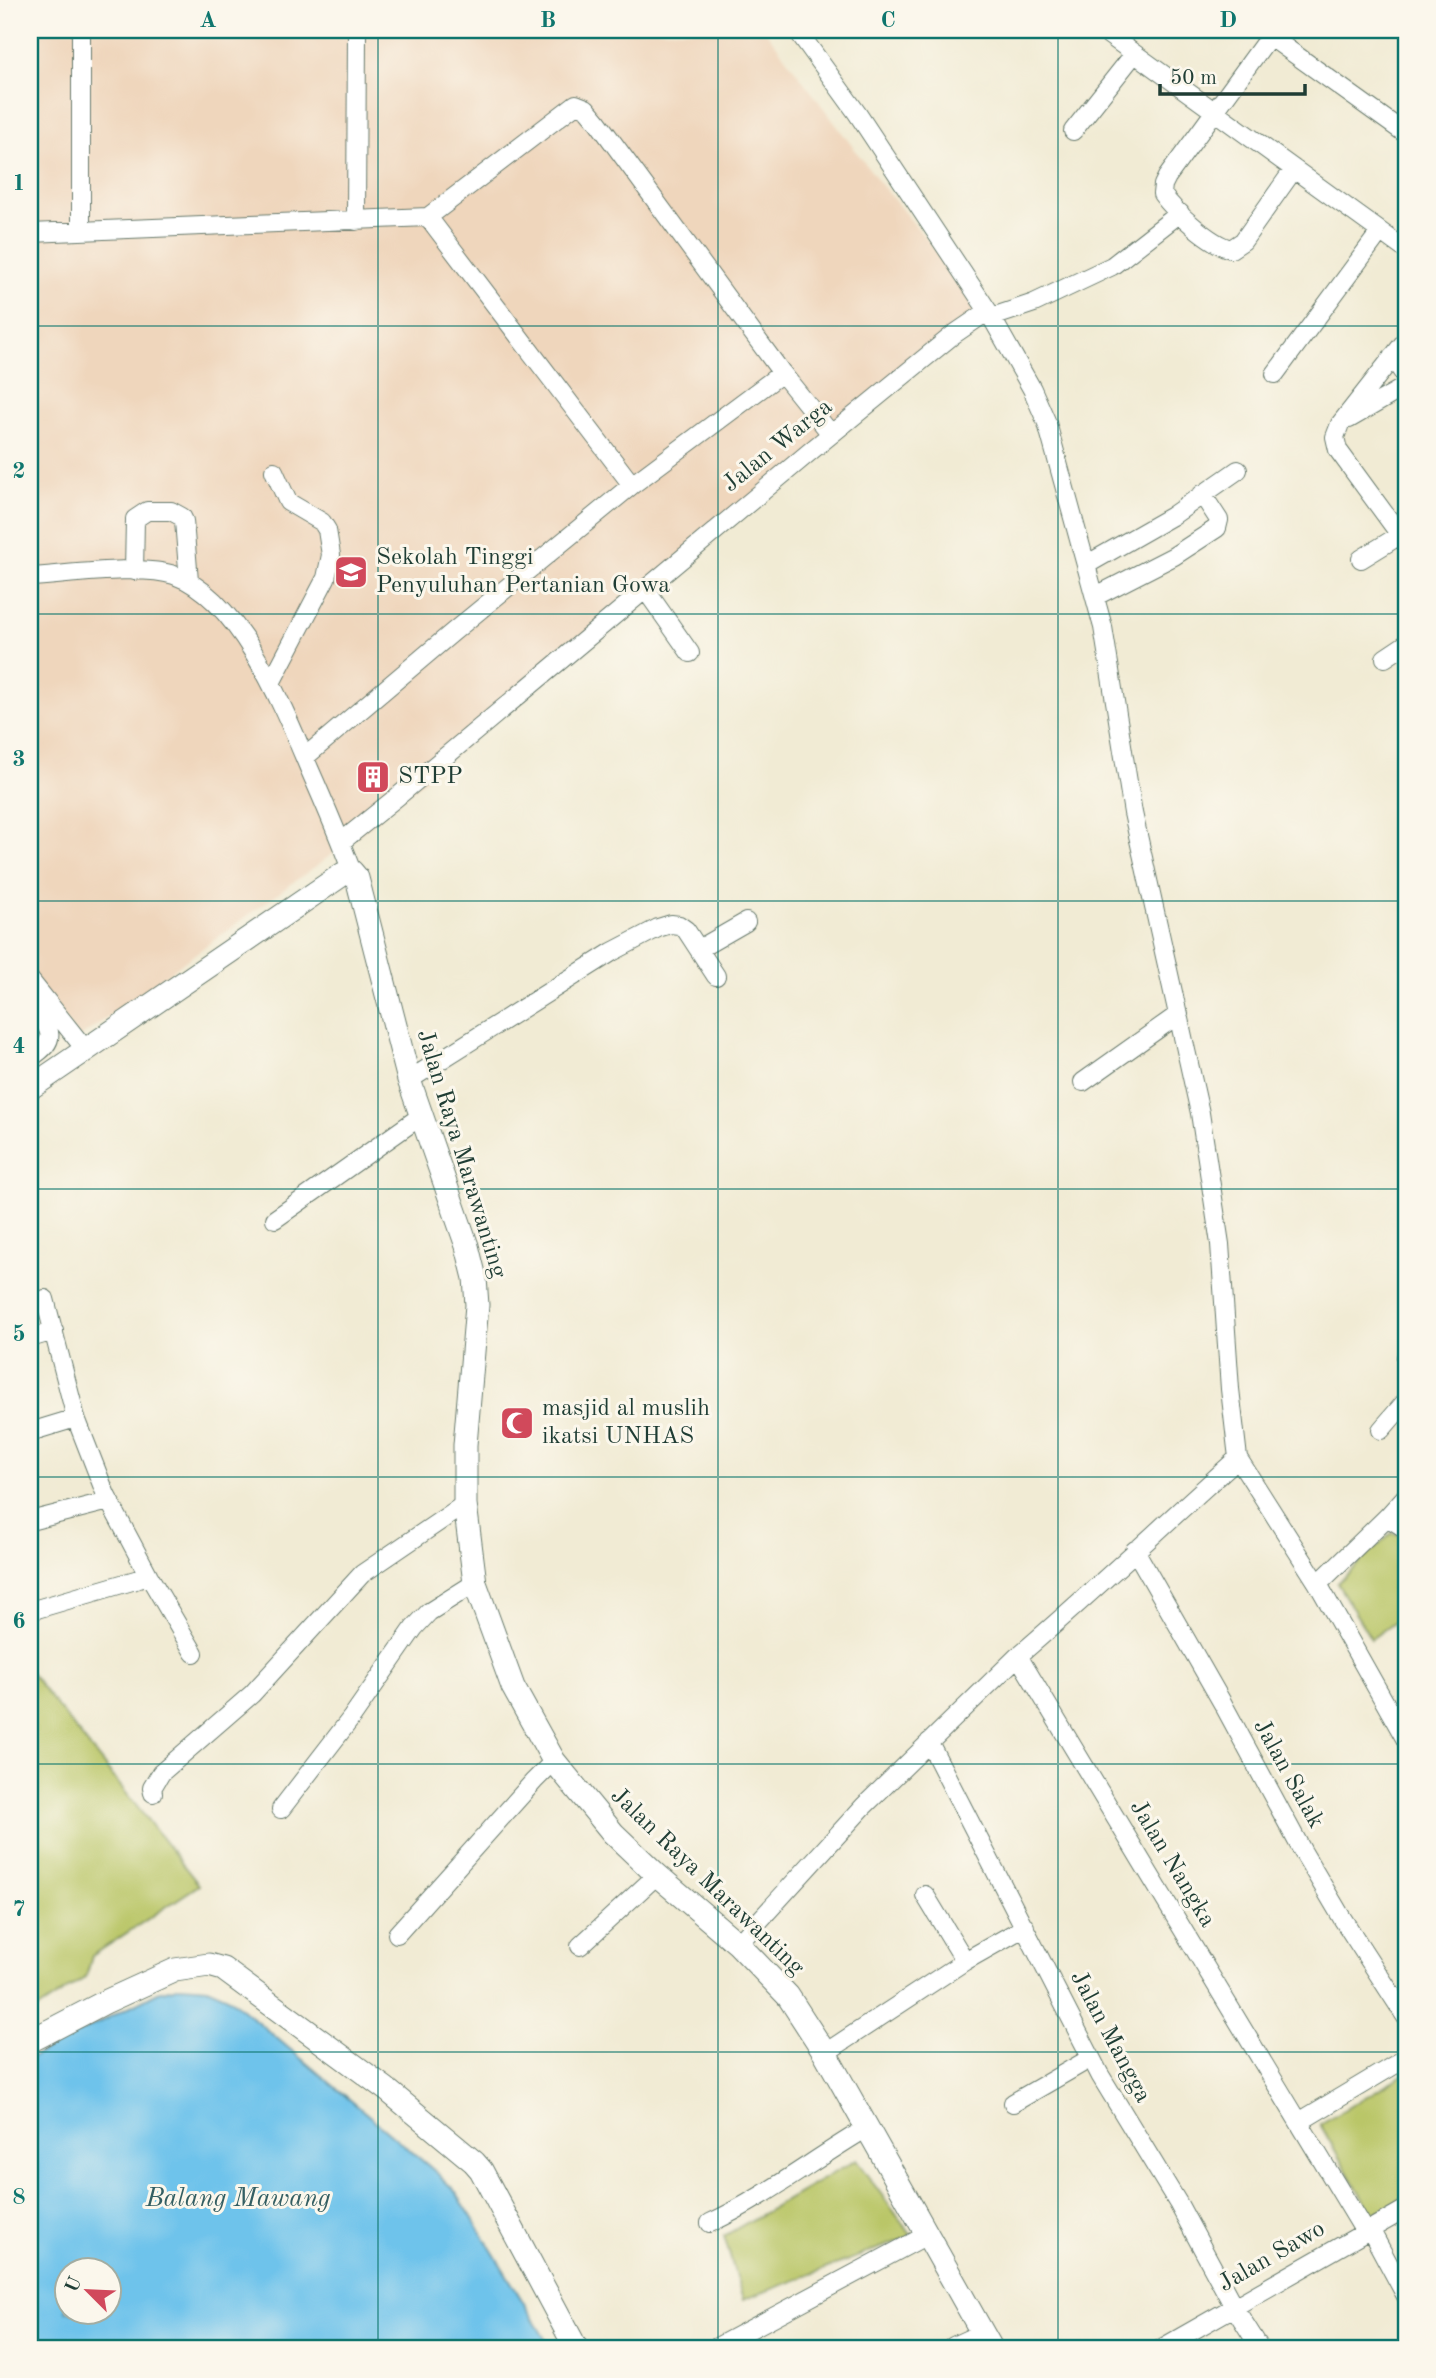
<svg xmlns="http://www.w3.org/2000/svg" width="1436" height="2378" font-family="'Old Standard TT',serif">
<rect width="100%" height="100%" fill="#fbf7ec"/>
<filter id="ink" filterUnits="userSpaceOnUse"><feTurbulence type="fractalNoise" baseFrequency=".0143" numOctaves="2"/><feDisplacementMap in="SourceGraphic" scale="14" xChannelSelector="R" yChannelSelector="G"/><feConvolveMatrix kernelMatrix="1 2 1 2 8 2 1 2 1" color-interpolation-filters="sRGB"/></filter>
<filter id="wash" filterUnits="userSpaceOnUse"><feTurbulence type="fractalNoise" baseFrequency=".00686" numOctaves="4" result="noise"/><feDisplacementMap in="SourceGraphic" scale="28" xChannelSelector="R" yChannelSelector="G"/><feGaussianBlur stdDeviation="1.57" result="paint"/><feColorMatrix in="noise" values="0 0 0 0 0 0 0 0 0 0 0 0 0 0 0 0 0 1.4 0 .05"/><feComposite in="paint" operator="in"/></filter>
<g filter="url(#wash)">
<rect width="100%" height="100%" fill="#f1ebd4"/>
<path fill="#efd6bc" d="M30 30H765L880 183 985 310 360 834 79 1038 30 974Z"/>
<path fill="#bac668" stroke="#6c824e" stroke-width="2" d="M1392 1533 1406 1536V1614L1371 1639 1337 1583Z
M30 1672 199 1885 92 1956 86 1977 30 2014Z
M1406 2073V2197L1372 2215 1320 2124Z
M856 2160 912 2236 743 2300 724 2236Z"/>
<path fill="#6ec3eb" stroke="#468090" stroke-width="2" fill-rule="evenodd" d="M181 1986 207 1988 228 1997 437 2173 454 2190 470 2214 551 2348H30V2058L158 1992ZM66 2270H108V2312H66Z"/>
</g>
<g filter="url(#ink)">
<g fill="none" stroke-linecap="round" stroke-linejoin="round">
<g stroke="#687a6c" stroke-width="20">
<path id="minor" d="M81 30V231
M797 30 857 113 988 311 1032 389 1047 423 1103 627 1133 813 1200 1113 1220 1244 1230 1389 1238 1458 1318 1584 1406 1740
M1261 30 1406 134
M1274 30 1167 177 1163 185 1162 194C1175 212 1210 244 1231 249L1243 241 1294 169
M1106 33 1406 250
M1073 131 1134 54
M356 221 357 30
M30 233 428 217
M992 317 1034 303 1112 266 1180 213
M1406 340 1340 424 1335 437 1338 450 1406 543
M1392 357 1406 377
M1275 374 1380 232
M1349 419 1406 386
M632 485 428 217 576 104 586 108 597 121 782 373 831 434
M1361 559 1400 535
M1086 565 1172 516 1238 470
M134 571 135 519 147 511H171L182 517 184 521 189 581
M30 577C67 575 141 564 174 575 240 598 284 709 309 768 324 802 339 837 352 872
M645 589 690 653
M1096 596 1174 556 1217 528 1219 520 1202 494
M1385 658 1406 644
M272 681 326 578 331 555 327 530 322 522 288 502 274 471
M305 757 453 632 632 485 782 373
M341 842 397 797 812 450 953 335 988 311
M699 949 746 922
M30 980 85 1049
M30 1004C49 1028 62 1038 30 1058
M409 1080 612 952 658 928 671 924 679 925 686 930 716 976
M1083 1082 1179 1014
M275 1219 421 1116
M45 1299 76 1418
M30 1338 54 1331
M1406 1357V1364
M1381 1430 1406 1401
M30 1432 76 1418 106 1495 149 1576 194 1653
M1238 1458C1164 1524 1093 1592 1018 1656L1365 2232
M1387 1517 1406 1529
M30 1521 109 1501
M1135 1550 1223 1704 1303 1852 1342 1918 1406 2017
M1318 1584 1387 1517 1406 1496
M30 1611 149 1576
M929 1742 1100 2075 1178 2203 1234 2307 1260 2348
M153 1793 152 1788 161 1773 252 1694 362 1574 465 1504
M281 1809 352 1717 414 1628 429 1612 475 1583
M925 1895 965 1961
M397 1934 534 1781 554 1761
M738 1944 863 1807 1018 1656
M580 1946 657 1875
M825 2053 965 1961 1025 1927
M1013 2103 1091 2058
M1299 2122 1406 2058
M710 2223C766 2197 814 2159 867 2128
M1370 2229 1406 2296
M715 2348 927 2235
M1162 2348 1406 2209"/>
</g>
<g stroke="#687a6c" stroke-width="25">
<path id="tertiary" d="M30 1088 343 874 352 872 357 878 409 1080 467 1246 475 1278 477 1305 465 1445V1504L475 1583 513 1687 554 1761 613 1833 657 1875 738 1944 788 1996 825 2053 991 2348
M30 2041 105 2002 175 1970 209 1965 223 1969 386 2089 474 2162 481 2170 576 2348
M955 2348 983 2335"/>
</g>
<use href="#minor" stroke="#fff" stroke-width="18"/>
<use href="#tertiary" stroke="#fff" stroke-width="23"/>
</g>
</g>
<path fill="none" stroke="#0f766e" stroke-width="2" stroke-opacity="0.55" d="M378 30V2348M718 30V2348M1058 30V2348M30 326H1406M30 614H1406M30 901H1406M30 1189H1406M30 1477H1406M30 1764H1406M30 2052H1406"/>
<defs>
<g id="university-square" transform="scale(1.75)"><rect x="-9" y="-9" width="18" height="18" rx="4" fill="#d1495b" stroke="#fbf7ec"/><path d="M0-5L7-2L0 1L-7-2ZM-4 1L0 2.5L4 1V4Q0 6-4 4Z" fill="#fff"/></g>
<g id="building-square" transform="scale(1.75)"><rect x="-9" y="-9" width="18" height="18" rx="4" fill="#d1495b" stroke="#fbf7ec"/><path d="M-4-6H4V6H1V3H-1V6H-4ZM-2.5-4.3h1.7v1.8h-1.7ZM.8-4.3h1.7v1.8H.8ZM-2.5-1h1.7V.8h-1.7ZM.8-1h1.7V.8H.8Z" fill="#fff"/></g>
<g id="mosque-square" transform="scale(1.75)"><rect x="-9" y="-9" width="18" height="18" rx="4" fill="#d1495b" stroke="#fbf7ec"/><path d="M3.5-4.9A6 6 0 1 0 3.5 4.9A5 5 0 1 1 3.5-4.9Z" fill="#fff"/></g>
</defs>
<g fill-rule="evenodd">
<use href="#university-square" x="351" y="572"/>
<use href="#building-square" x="373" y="777"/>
<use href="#mosque-square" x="517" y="1423"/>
</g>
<g text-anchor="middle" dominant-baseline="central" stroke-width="6" stroke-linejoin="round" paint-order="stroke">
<g font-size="24" fill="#1f3d34" stroke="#fbf7ec">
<text transform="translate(778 446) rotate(-39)">Jalan Warga</text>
<text transform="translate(461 1154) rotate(73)">Jalan Raya Marawanting</text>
<text transform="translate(1288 1774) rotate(61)">Jalan Salak</text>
<text transform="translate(1172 1864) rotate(59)">Jalan Nangka</text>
<text transform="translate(707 1882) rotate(44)">Jalan Raya Marawanting</text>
<text transform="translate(1110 2037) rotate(62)">Jalan Mangga</text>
<text transform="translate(1272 2257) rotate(-30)">Jalan Sawo</text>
</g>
<g font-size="24" fill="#1f3d34" stroke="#fbf7ec" text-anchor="start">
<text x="376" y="558">Sekolah Tinggi<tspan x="376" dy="28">Penyuluhan Pertanian Gowa</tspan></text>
<text x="398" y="777">STPP</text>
<text x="542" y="1409">masjid al muslih<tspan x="542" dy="28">ikatsi UNHAS</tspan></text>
</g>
<g font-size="26" font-style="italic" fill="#335e62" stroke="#fbf7ec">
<text x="238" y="2199">Balang Mawang</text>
</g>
</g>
<rect width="1436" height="2378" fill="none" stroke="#fbf7ec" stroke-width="77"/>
<g transform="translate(88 2291) rotate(294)"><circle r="33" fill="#fbf7ec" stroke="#a3ada2" stroke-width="2"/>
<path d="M0-5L12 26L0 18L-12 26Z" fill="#d1495b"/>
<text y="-10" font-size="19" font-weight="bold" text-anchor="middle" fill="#1f3d34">U</text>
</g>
<path d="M1160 84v10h145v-10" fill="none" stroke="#1f3d34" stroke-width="3.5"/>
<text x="1170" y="84" font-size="21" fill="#1f3d34" stroke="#fbf7ec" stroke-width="5" paint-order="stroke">50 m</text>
<rect x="38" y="38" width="1360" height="2302" fill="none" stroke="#0f766e" stroke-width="2.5"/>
<g font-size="23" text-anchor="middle" font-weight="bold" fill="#0f766e">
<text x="208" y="27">A</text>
<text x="548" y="27">B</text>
<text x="888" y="27">C</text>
<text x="1228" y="27">D</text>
<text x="19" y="190">1</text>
<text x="19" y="478">2</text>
<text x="19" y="766">3</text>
<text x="19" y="1053">4</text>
<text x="19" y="1341">5</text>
<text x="19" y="1628">6</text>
<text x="19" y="1916">7</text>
<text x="19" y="2204">8</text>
</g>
</svg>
